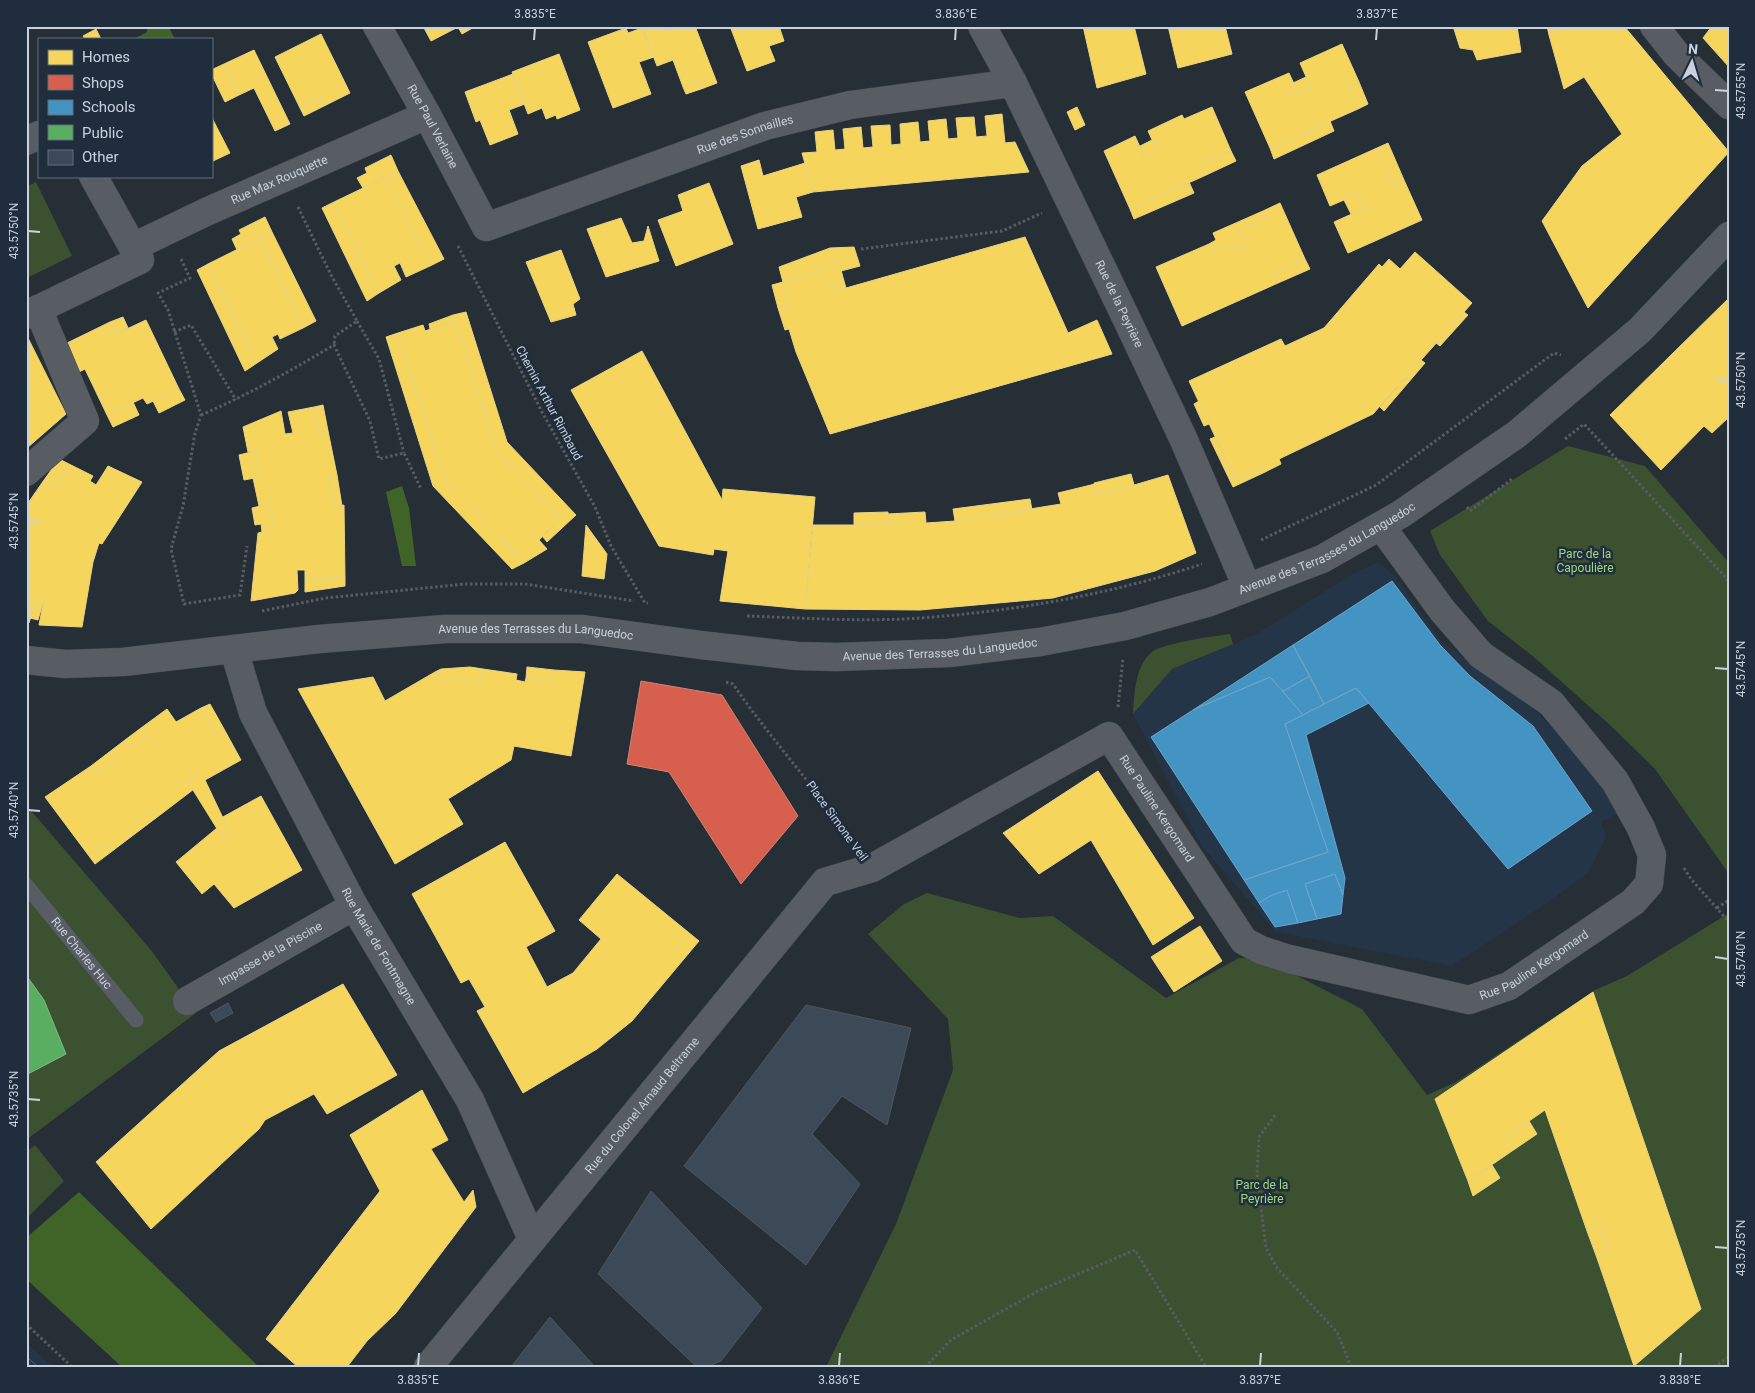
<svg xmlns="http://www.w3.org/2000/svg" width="1755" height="1393" font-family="Roboto,sans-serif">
<rect width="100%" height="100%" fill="#262e36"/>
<path fill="#243548" d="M1378 562 1395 576 1442 642 1528 704 1587 761 1618 814 1601 821 1606 837 1588 873 1553 899 1452 966 1276 932 1202 846 1133 714 1172 669 1257 634 1351 575Z
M26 1342 53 1367H26Z"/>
<path fill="#3c512f" d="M36 182 72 256 29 277 26 271V187Z
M1568 446 1645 466 1729 563V874L1655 769 1611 726 1535 658 1488 621 1440 555 1430 531Z
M1230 634 1233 644 1172 669 1133 714C1134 696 1135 665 1152 652 1163 643 1214 636 1230 634Z
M26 805 151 950 196 1013 26 1140Z
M927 893 1020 918 1053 916 1166 998 1239 958 1264 959 1362 1009 1427 1095 1456 1082 1595 990 1627 976 1729 913V1367H826L896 1224 953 1070 948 1019 868 934 904 904Z
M35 1145 64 1181 26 1219V1152Z"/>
<path fill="#406327" d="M147 26H168L175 39H134L147 32Z
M402 486 409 508 416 566H402L386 492Z
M79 1192 259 1367H122L26 1279V1238Z"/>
<path fill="#f6d55c" stroke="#e8d482" d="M423 26H476L462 34 458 27 431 41Z
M642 26H661L664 32 680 26H695L717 83 701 89 698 82 683 87 673 60 657 66Z
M661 26H680L664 32Z
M730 26H779L784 41 769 46 775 61 747 71Z
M1083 26H1134L1146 74 1097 88Z
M1168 26H1225L1232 54 1178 68Z
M1453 26H1517L1521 52 1477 60 1473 50 1460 48Z
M1547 26H1570L1549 35Z
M1570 26H1624L1729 152 1588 308 1542 221 1582 166 1622 134 1584 77 1564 89 1549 35Z
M1712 26H1729V67L1703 38Z
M626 28 628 33 642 28 654 57 639 62 651 94 613 108 588 42Z
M96 29 101 39H85L83 36Z
M321 34 350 93 324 106 320 98 300 108 275 57Z
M1342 44 1359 82 1348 86 1358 109 1270 148 1245 92 1289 73 1295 86 1289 89 1292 96 1311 88 1300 63Z
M254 50 290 124 275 131 254 88 239 95 224 64Z
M559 54 580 110 557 119 556 115 546 119 542 108 528 114 512 72Z
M224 64 239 95 225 102 211 73V70Z
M513 74 525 104 509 110 518 134 490 145 480 120 476 122 465 92Z
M1306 77 1311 88 1292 96 1289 89 1295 86 1293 83Z
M698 82 701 89 686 94 683 87Z
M1359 82 1368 104 1358 109 1348 86Z
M320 98 324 106 304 116 300 108Z
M1077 107 1085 125 1075 130 1067 112Z
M1212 107 1231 151 1199 165 1204 176 1130 209 1104 151 1135 136 1145 158 1162 150 1159 142 1154 144 1148 131 1182 115 1184 119Z
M1002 114 1005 143 1015 142 1029 172 813 192 802 153 817 152 815 132 833 130 835 150 845 149 843 129 861 127 863 148 873 147 871 126 890 125 891 145 901 144 900 124 918 122 920 142 930 141 928 121 946 119 948 139 958 138 956 118 974 117 976 137 987 136 985 116Z
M211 116 230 153 213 161 211 157Z
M1330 121 1334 131 1274 159 1270 148Z
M1152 140 1154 144 1159 142 1162 150 1145 158 1140 146Z
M1388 143 1404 180 1394 185 1377 148Z
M1377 148 1394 185 1404 180 1422 220 1348 253 1334 222 1365 208 1358 194 1330 206 1317 175Z
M1231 151 1236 161 1204 176 1199 165Z
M391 155 398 171 363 188 357 178 367 173 365 168Z
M759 160 763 176 805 163 813 192 796 197 802 217 758 229 741 166Z
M398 171 444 259 430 266 386 177Z
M386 177 430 266 406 277 400 263 394 266 401 280 379 293 334 202Z
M1189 182 1194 193 1134 219 1130 209Z
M709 183 733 244 676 266 658 220 683 211 678 195Z
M1358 194 1365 208 1351 214 1344 200Z
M334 202 379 293 367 301 322 208Z
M1280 203 1305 259 1274 273 1278 283 1182 326 1156 267 1209 244 1212 251 1223 247 1224 250 1234 246 1236 252 1248 247 1240 230 1266 218 1263 211Z
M1263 211 1266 218 1240 230 1248 247 1236 252 1234 246 1224 250 1223 247 1212 251 1209 244 1216 240 1213 233Z
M265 217 272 232 237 250 232 239 241 234 239 230Z
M621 218 632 243 644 241 648 226 659 261 606 277 587 229Z
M272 232 316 321 303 328 260 238Z
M1025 237 1068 333 1097 320 1112 354 830 434 796 352 789 329 785 330 778 308 789 305 783 282 817 273 816 270 839 263 844 281 830 285 832 292Z
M260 238 303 328 280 339 278 334 272 337 278 349 257 363 208 264Z
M854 247 860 266 841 271 839 263 816 270 817 273 783 282 779 267 830 248Z
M561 250 580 299 573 304 576 315 551 322 526 262Z
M1415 252 1472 303 1373 414 1279 459 1281 464 1263 473 1260 468 1235 479 1189 381 1281 339 1285 346 1324 328 1379 264 1382 267 1389 259 1400 269Z
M1305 259 1310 269 1278 283 1274 273Z
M208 264 257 363 245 371 197 270Z
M844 281 846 288 832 292 830 285Z
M783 282 789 305 778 308 772 285Z
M1729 298V417L1712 433 1704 426 1661 470 1610 415Z
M466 312 507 442 576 515 547 542 543 537 561 519 496 449 453 315Z
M1464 312 1468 315 1440 346 1436 343Z
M453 315 455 321 430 329 429 324Z
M123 317 128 328 116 334 110 322Z
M146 320 179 389 147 404 143 398 107 415 85 369 79 372 65 344 110 322 116 334Z
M455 321 496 449 561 519 539 540 547 549 524 563 445 479 398 333 423 325 425 331Z
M398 333 445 479 524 563 512 569 433 486 386 337Z
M26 334 66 414 27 448H26Z
M642 351 722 500 723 489 815 497 805 609 720 601 728 551 714 549 713 555 659 546 571 390Z
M1421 360 1425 363 1384 411 1380 407Z
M179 389 185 400 159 413 153 401Z
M1199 401 1209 424 1204 426 1194 404Z
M133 402 139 415 113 427 107 415Z
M323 405 328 431 319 433 314 407Z
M314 407 319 433 328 431 337 475 328 477 334 507 344 505 345 578 305 579V570H297L298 590 295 593 251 601 258 533 274 529 269 504 259 506 253 478 260 477 255 451 248 452 243 427 281 411 285 434 293 433 288 412Z
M1215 437 1235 479 1260 468 1263 473 1233 487 1210 439Z
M255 451 260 477 244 480 239 455Z
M59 459 71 465 56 488 44 480Z
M71 465 93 476 90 481 96 485 108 466 142 482 102 544 99 543 93 562 82 627 39 625 44 599 36 598 32 613 26 611V506L44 480 56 488Z
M1131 474 1134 485 1097 496 1094 483Z
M337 475 342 506 334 507 328 477Z
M1168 475 1196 553 1155 571 1053 598 920 610 805 609 813 525H888L887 514 925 512 926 523 955 521 1061 504 1058 493 1095 484 1097 496Z
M1030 499 1032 510 955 521 953 509Z
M269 504 274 529 262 532 261 524 255 525 252 508Z
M888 512V525L854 526V513Z
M586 525 607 554 604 579 582 576Z
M345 578V586L305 592V579Z
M36 598 44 599 38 620 30 618Z
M26 611 32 613 29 623H26Z
M470 667 483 669 481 683 452 679 443 685 435 672 441 669Z
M527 667 554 670 552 682 526 678Z
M483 669 517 674 516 680 525 682 526 678 552 682 554 670 585 672 571 756 514 746 511 760 448 799 463 824 395 864 298 689 373 677 385 701 435 672 443 685 452 679 481 683Z
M210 704 224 729 215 734 201 708Z
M201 708 215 734 224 729 241 760 205 780 199 774 188 782 194 789 156 818 149 810 134 822 140 830 111 852 104 844 89 856 45 797 91 766 97 774 114 761 108 753 125 740 131 748 147 736 141 728 167 709 176 722Z
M141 728 147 736 131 748 125 740Z
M108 753 114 761 97 774 91 766Z
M1098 771 1194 918 1153 945 1091 840 1039 874 1003 833Z
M199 774 205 780 231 835 224 840 188 782Z
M261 796 302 870 234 908 214 884 202 894 176 862 217 828 224 840 231 835 221 818Z
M149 810 156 818 140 830 134 822Z
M505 842 555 931 526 947 547 987 573 973 601 939 579 920 617 874 699 941 632 1021 597 1049 523 1093 477 1011 485 1007 469 979 461 983 412 894Z
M104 844 111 852 95 864 89 856Z
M1200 926 1222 961 1174 992 1151 957Z
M343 984 397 1075 327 1114 314 1094 265 1120 259 1129 151 1229 96 1162 219 1051Z
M1593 992 1701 1309 1634 1366 1597 1258 1609 1254 1600 1227 1587 1231 1545 1110 1506 1137 1515 1149 1468 1181 1435 1099Z
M422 1090 448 1140 431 1149 464 1202 473 1190 476 1207 396 1313 367 1341 347 1367H298L266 1339 380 1191 350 1135Z
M1529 1121 1537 1134 1515 1149 1506 1137Z
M1492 1165 1500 1178 1473 1196 1468 1181Z
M1600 1227 1609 1254 1597 1258 1587 1231Z"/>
<path fill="#d6604d" stroke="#d28278" d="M641 681 722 695 798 816 741 884 669 772 627 764Z"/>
<path fill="#4393c3" stroke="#6ba6ca" d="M1392 581 1440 645 1470 676 1533 726 1592 811 1508 869 1356 688 1324 704 1293 645Z
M1293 645 1310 676 1283 691 1270 677 1193 710Z
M1310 676 1324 704 1303 715 1283 691Z
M1270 677 1303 715 1285 724 1328 852 1244 880 1151 737 1193 710Z
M1356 688 1369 703 1306 735 1345 878 1343 895 1335 874 1305 884 1317 919 1298 923 1287 890 1270 896 1259 903 1244 880 1328 852 1285 724Z
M1335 874 1343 895 1341 914 1317 919 1305 884Z
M1287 890 1298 923 1275 927 1259 903 1270 896Z"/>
<path fill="#5aae61" stroke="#7bb986" d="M26 975 44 1000 66 1054 26 1075Z"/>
<path fill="#3c4a58" stroke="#4f565d" d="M228 1003 233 1013 216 1022 210 1013Z
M806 1005 911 1028 887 1125 842 1096 812 1134 860 1184 806 1265 684 1166Z
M651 1191 762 1308 721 1361 706 1367H697L598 1274Z
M550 1317 595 1367H511Z"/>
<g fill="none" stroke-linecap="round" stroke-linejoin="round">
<g stroke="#444b52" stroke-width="16">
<g id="lane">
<path id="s1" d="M26 885 136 1020"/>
</g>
</g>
<g stroke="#444b52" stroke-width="29">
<g id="street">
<path id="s2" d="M377 26 427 115 486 227 765 126 850 105 1013 83"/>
<path id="s3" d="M982 26 1013 83 1129 324 1183 438 1247 587"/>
<path d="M1654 26 1677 55 1729 105"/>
<path d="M26 141 39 135"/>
<path id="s4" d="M133 247 206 212 427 115"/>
<path d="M26 315 140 260 93 176"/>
<path d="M26 472 85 421 38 309"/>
<path id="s5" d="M234 650 253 713 354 906 470 1100 532 1239"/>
<path id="s6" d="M26 660 65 664 123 662 319 639 445 629H582L701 645 797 656 836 657 949 653 1040 642 1125 626 1210 602 1322 559 1401 514 1517 434 1640 330 1729 236"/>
<path id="s7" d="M187 1001 354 906"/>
<path id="s8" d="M428 1367 825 882 872 868 1109 736 1244 941 1261 950 1289 959 1469 1000 1509 986 1633 902 1649 884 1652 855 1641 828 1615 781 1551 703 1481 655 1442 610 1381 526"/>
</g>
</g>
<path stroke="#575d62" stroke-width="3" stroke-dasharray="2.5 2.5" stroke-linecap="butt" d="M298 207 331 275 357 321 335 336 334 345
M458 246 542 412 595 507 611 546 645 603H648
M861 249 1002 231 1042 213
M181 259 190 278 158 293 168 310 201 415 195 433 183 506 171 549 184 604 240 595 247 546
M357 321 379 359 404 453
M174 332 191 325 236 400
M201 415C248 395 290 371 334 345L370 421 379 459 404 453 421 489
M1565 439 1584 424 1729 581
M1467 507 1470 511 1512 479
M1261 540 1376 485 1554 353 1561 355
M262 611 326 598 466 584H525L634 601
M747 616C805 618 863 622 921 618 1016 611 1112 594 1202 564
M726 682 733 684C770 738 814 786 852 840
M1118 707 1123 658
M1684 868 1691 879 1729 922
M1717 908 1729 900
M1275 1115 1259 1137 1257 1174 1266 1248 1277 1268 1337 1332 1351 1367
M26 1324 72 1367
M925 1367 951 1340 1038 1291 1135 1250 1206 1367
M1714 1367 1729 1357"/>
<use href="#lane" stroke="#575d63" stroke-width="15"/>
<use href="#street" stroke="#575d63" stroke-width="28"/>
<path stroke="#5e656b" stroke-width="1" d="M26 1356 38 1367"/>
</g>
<path fill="none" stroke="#c9d2dc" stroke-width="2" d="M534 40 535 28M955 40 956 28M1376 40 1377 28M1715 90 1728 91M28 231 40 232M1715 379 1728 380M28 521 40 522M1715 668 1728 669M28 810 40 811M1715 957 1728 959M28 1099 40 1100M1715 1247 1728 1248M418 1366 419 1353M839 1366 840 1353M1260 1366 1261 1353M1680 1366 1681 1353"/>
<g text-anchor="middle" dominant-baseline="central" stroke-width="5" stroke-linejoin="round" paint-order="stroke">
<g font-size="12" fill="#c9d2dc" stroke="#1f2d3d">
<text stroke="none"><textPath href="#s2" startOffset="115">Rue Paul Verlaine</textPath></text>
<text stroke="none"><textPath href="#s2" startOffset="504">Rue des Sonnailles</textPath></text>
<text stroke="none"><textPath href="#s4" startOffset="161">Rue Max Rouquette</textPath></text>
<text stroke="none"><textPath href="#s3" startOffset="310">Rue de la Peyrière</textPath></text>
<text transform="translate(549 403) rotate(62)">Chemin Arthur Rimbaud</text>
<text stroke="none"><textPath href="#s6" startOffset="1322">Avenue des Terrasses du Languedoc</textPath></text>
<text stroke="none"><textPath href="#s6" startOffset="512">Avenue des Terrasses du Languedoc</textPath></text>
<text stroke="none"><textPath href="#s6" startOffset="918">Avenue des Terrasses du Languedoc</textPath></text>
<text stroke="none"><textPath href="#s8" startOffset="1034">Rue Pauline Kergomard</textPath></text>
<text transform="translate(837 821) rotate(54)">Place Simone Veil</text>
<text stroke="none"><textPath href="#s5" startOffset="331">Rue Marie de Fontmagne</textPath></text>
<text stroke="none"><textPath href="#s1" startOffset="88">Rue Charles Huc</textPath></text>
<text stroke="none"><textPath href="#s7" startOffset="96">Impasse de la Piscine</textPath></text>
<text stroke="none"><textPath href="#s8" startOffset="1500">Rue Pauline Kergomard</textPath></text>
<text stroke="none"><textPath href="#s8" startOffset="338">Rue du Colonel Arnaud Beltrame</textPath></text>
</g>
<g font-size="12" fill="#a2d87c" stroke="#1f2d3d">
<text x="1585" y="554">Parc de la<tspan x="1585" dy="14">Capoulière</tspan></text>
<text x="1262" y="1185">Parc de la<tspan x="1262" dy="14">Peyrière</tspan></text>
</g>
</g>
<rect width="1755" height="1393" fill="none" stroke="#1f2d3d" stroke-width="55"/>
<rect x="38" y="38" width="175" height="140" fill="#1f2d3d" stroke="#636f7d"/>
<rect x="48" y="50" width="25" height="15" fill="#f6d55c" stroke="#636f7d"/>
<text x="82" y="62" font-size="15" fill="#c9d2dc">Homes</text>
<rect x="48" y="75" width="25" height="15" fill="#d6604d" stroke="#636f7d"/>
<text x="82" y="88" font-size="15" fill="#c9d2dc">Shops</text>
<rect x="48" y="100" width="25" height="15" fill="#4393c3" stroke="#636f7d"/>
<text x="82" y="112" font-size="15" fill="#c9d2dc">Schools</text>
<rect x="48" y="125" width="25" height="15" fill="#5aae61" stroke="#636f7d"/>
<text x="82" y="138" font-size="15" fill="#c9d2dc">Public</text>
<rect x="48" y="150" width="25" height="15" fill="#3c4a58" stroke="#636f7d"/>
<text x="82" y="162" font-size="15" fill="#c9d2dc">Other</text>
<g transform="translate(1692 62) rotate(5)" stroke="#1f2d3d" stroke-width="4" paint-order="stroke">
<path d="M0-4L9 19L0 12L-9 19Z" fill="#c9d2dc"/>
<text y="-8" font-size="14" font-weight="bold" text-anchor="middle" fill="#c9d2dc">N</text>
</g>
<rect x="28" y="28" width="1700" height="1338" fill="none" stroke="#c9d2dc" stroke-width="2"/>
<g font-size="12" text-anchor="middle" fill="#c9d2dc">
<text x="535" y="18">3.835°E</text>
<text x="956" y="18">3.836°E</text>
<text x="1377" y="18">3.837°E</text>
<text transform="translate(1741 91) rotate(-90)" y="4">43.5755°N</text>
<text transform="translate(14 231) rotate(-90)" y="4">43.5750°N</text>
<text transform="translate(1741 380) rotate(-90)" y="4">43.5750°N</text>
<text transform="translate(14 521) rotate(-90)" y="4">43.5745°N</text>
<text transform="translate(1741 669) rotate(-90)" y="4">43.5745°N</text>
<text transform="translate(14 810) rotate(-90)" y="4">43.5740°N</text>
<text transform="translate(1741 959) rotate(-90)" y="4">43.5740°N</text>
<text transform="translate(14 1099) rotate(-90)" y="4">43.5735°N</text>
<text transform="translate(1741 1248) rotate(-90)" y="4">43.5735°N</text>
<text x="418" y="1384">3.835°E</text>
<text x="839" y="1384">3.836°E</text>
<text x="1260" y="1384">3.837°E</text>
<text x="1680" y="1384">3.838°E</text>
</g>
</svg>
